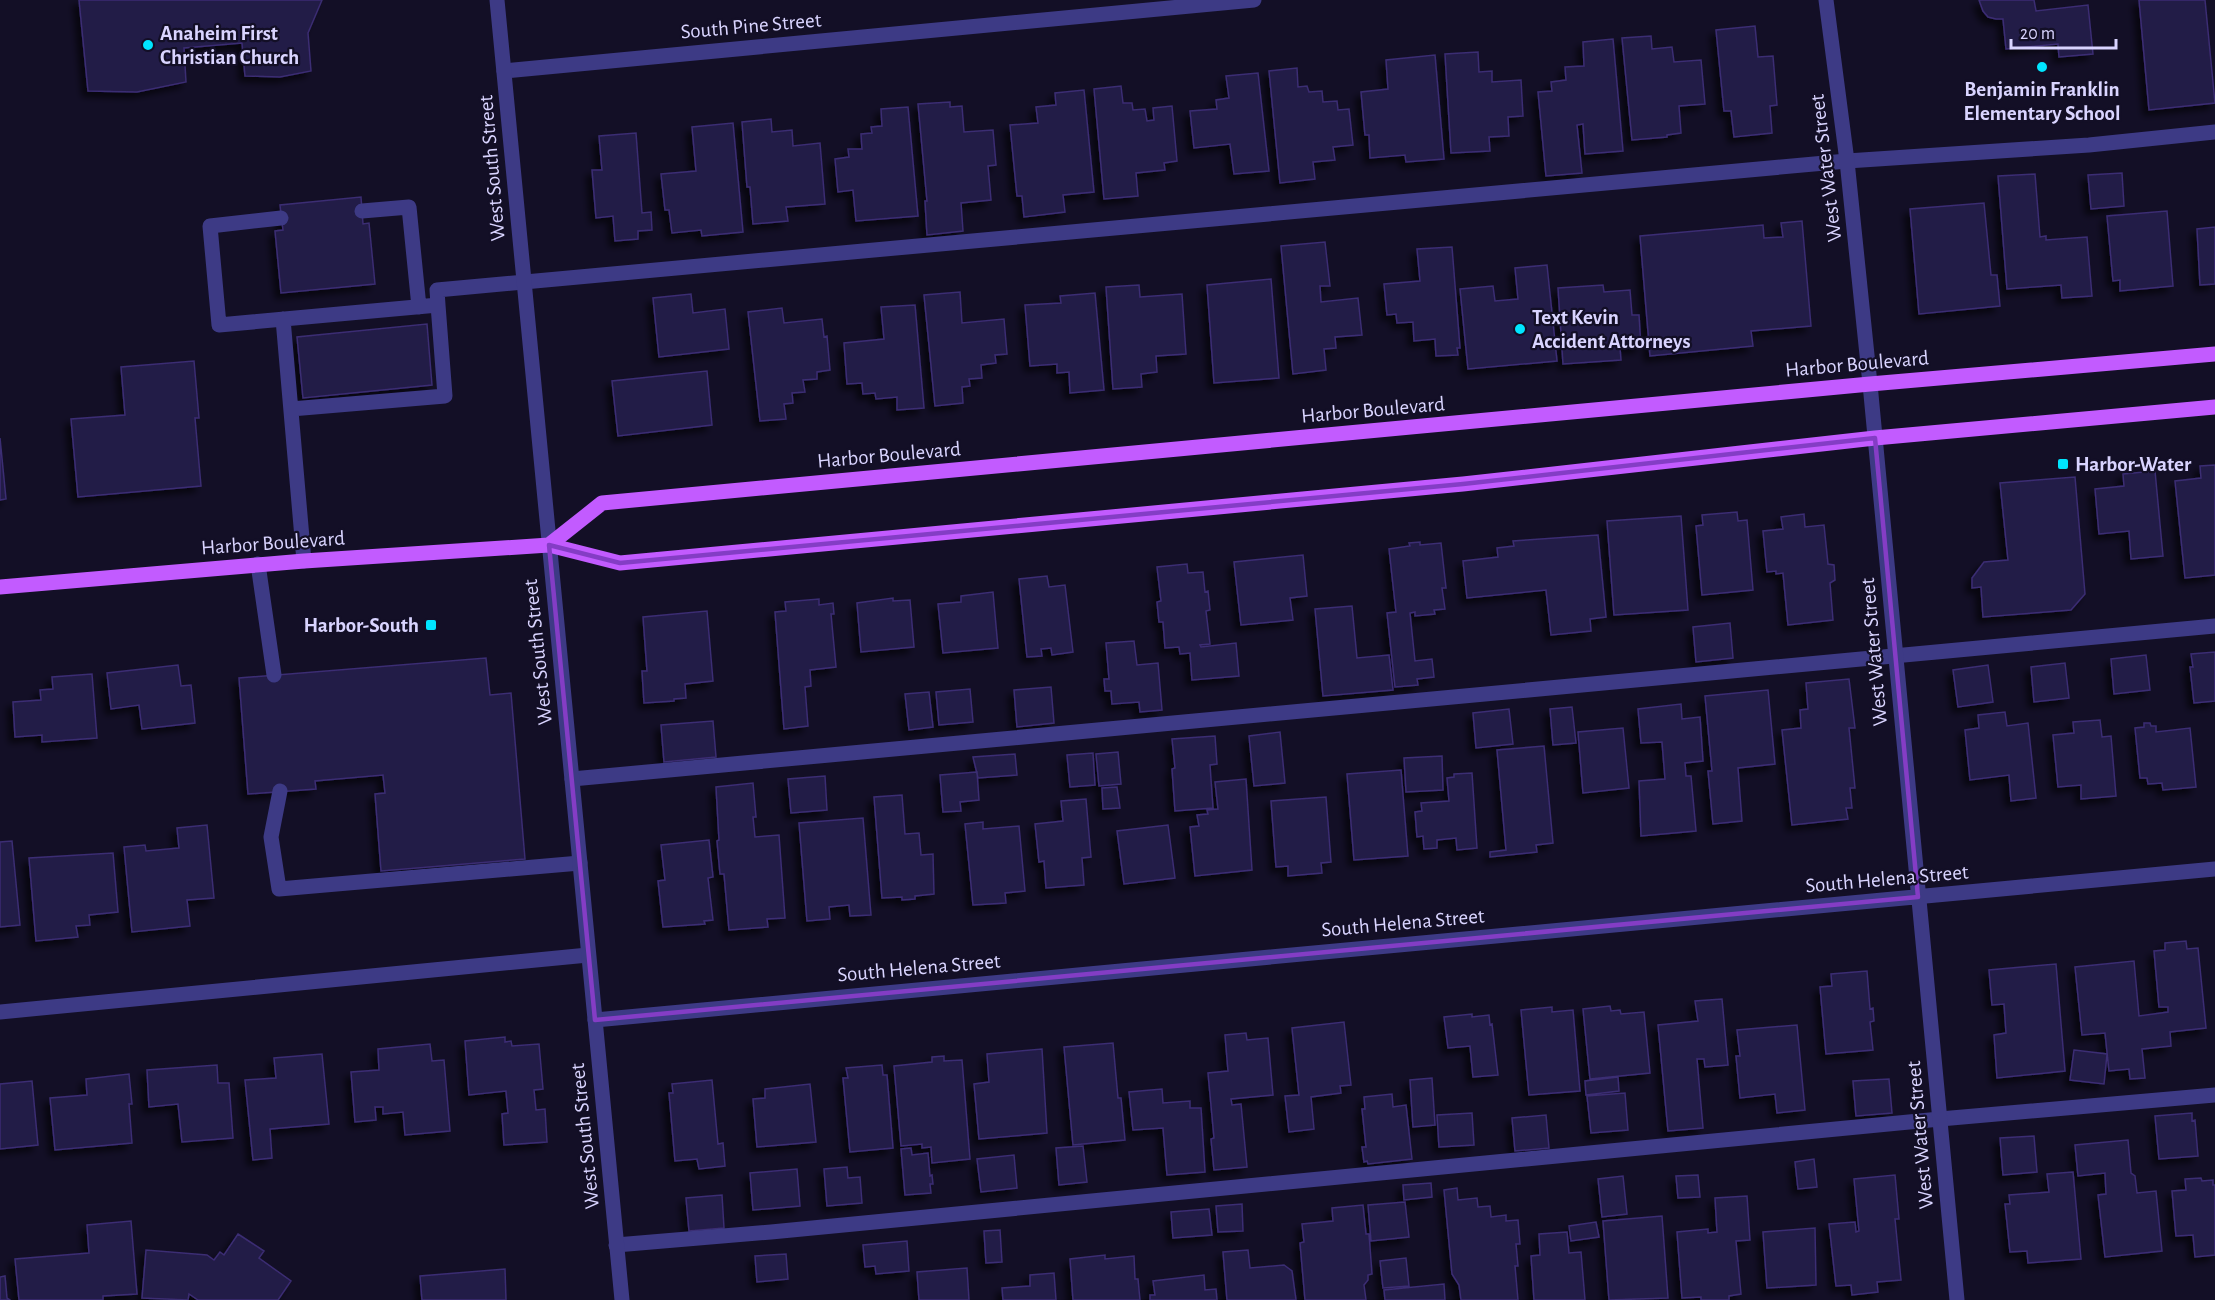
<svg xmlns="http://www.w3.org/2000/svg" width="2215" height="1300" font-family="'Alegreya Sans',sans-serif">
<defs>
<filter id="shadow"><feDropShadow dx="-5.5" dy="5.5" stdDeviation="3" flood-color="#0009"/></filter>
</defs>
<rect width="100%" height="100%" fill="#130f26"/>
<path fill="#241b47" stroke="#3b2d73" stroke-width="1.5" filter="url(#shadow)" d="M79 0H322L308 33 311 71 280 77 245 76 242 43 184 48 186 82 137 92 88 91Z
M1979 0H2034L2036 11 2088 5 2093 54 2059 57 2058 44 2006 49 2003 19H1996L1988 17 1983 11Z
M2139 0H2205L2215 103 2149 110Z
M1755 26 1758 57 1773 56 1777 105 1770 106 1772 133 1734 137 1731 111H1724L1716 30Z
M1651 36 1652 49 1672 47 1674 62 1701 60 1705 104 1679 106 1681 133 1667 135V137L1632 140 1622 38Z
M1613 39 1623 151 1585 154 1583 124 1577 125 1582 173 1546 176 1538 92 1552 91 1551 82 1566 80 1565 67 1584 66 1583 42Z
M1478 52 1479 72 1492 71V82L1521 80 1523 116 1508 117 1509 136 1489 137 1490 151 1451 153 1445 54Z
M1435 55 1444 159 1406 162 1405 155 1370 158 1369 135H1365L1361 92 1388 89 1386 60Z
M1297 68 1298 87 1307 86 1309 92 1322 91 1323 102 1337 101 1338 110 1349 109 1353 145 1333 147 1335 160 1313 162 1315 179 1280 183 1269 71Z
M1258 73 1269 171 1234 174 1230 144 1194 148 1190 111 1217 109 1216 100 1229 98 1226 76Z
M1121 86 1123 103H1132L1133 110 1145 109 1147 121 1154 120 1153 108 1172 106 1177 161 1164 163 1165 170 1136 173 1138 196 1104 199 1094 89Z
M1084 90 1094 192 1063 195 1065 212 1024 217 1022 196H1017L1010 125 1038 123 1036 107 1056 105 1055 93Z
M950 102V107L962 106 964 132 993 130 996 165 988 166 991 200 961 203 963 231 927 235 925 201H927L918 104Z
M908 107 918 216 856 221 853 190 838 192 835 159 849 157 848 149H862L861 134 872 133 871 127 882 126 881 109Z
M771 119 772 132 792 130 793 146 820 143 825 204 786 207 788 221 753 224 750 187H747L742 122Z
M733 123 743 232 702 236 701 230 672 233 669 210H665L661 174 696 171 692 127Z
M636 133 642 213 651 212 652 230 638 231V239L615 241 613 216 596 218 592 170H602L599 136Z
M2122 173 2124 206 2091 209 2088 175Z
M2035 174 2040 237 2046 236V240L2087 237 2092 296 2062 298 2061 285 2007 289 1998 176Z
M361 197 363 224 369 223 375 284 281 293 275 231 283 230 280 205Z
M1984 203 1991 275H1997L2000 306 1919 314 1910 209Z
M2167 211 2173 286 2120 291V280L2113 281 2107 216Z
M1802 221 1811 326 1751 331 1753 346 1650 356 1640 236 1763 225 1764 238 1783 237 1781 223Z
M2215 227V284L2200 285 2197 229Z
M1325 242 1330 286H1320L1321 302 1358 298 1362 335 1335 337 1336 348 1324 349 1326 370 1293 374 1281 246Z
M1452 247 1460 348H1457L1458 355 1436 356 1435 339 1414 341 1413 322 1397 323 1396 314 1387 315 1384 284 1420 281 1417 249Z
M1547 265 1557 361 1468 369 1460 289 1493 286 1495 301 1518 299 1515 268Z
M1271 279 1279 378 1214 383 1207 285Z
M1139 285 1140 297 1182 294 1186 354 1156 356 1157 372 1141 374 1142 387 1113 389 1106 287Z
M1603 285 1604 292 1630 290 1632 315H1639L1641 347 1620 348 1621 360 1563 364 1558 288Z
M960 292 962 323 1004 319 1007 354 995 355 996 363 981 365 982 378 969 379 970 386 962 387 963 403 935 406 924 295Z
M1095 293 1104 390 1070 393 1069 372 1057 373V364L1030 366 1025 305 1061 303 1060 296Z
M691 294 693 313 725 309 729 349 659 357 653 298Z
M915 305 924 408 897 410V397L876 399 875 393 863 394 862 383 847 384 844 343 884 339 881 307Z
M782 308 784 323 822 319 824 337 827 336 830 370 817 372V379L803 380 805 392 792 393 793 403 784 404 786 419 760 421 748 312Z
M427 324 432 385 303 398 297 337Z
M194 361 199 418H195L201 486 78 497 71 419 125 415 121 367Z
M707 371 712 425 618 436 612 381Z
M0 438 6 499 0 500Z
M2215 465V575L2185 578 2175 481 2201 478 2200 466Z
M2155 471 2163 556 2131 559 2129 531 2099 534 2095 489 2124 486 2123 474Z
M2075 477 2085 594 2071 610 1983 617 1981 587 1972 588V578L1984 562 2008 560 2000 483Z
M1737 512 1738 521 1747 520 1753 590 1702 595 1696 526 1703 525 1702 515Z
M1804 514 1805 527 1824 525 1828 564 1834 565 1835 580 1830 583 1833 620 1788 625 1783 573 1776 574V571L1767 572 1763 531 1783 529 1781 517Z
M1681 516 1688 610 1614 615 1607 521Z
M1598 535 1606 617 1590 619 1591 631 1551 635 1546 590 1467 598 1463 561 1498 557 1497 548 1514 546 1513 541Z
M1420 542V545L1441 543 1446 588H1442L1445 609 1434 610 1435 614 1415 616V612L1410 613 1415 661 1432 659 1434 677 1417 679 1418 685 1395 687 1387 613 1396 612 1389 549 1410 546 1409 543Z
M1303 555 1307 596 1290 598 1293 620 1241 625 1234 562Z
M1187 564 1188 573 1203 572 1205 592 1208 591 1210 610 1206 611 1210 644 1200 645 1201 647 1236 643 1239 676 1192 680 1190 653 1180 654 1179 647 1165 648 1163 622H1159L1157 602 1161 601 1157 567Z
M1047 576 1049 587 1065 585 1073 652 1052 655 1051 648 1041 649 1042 656 1027 657 1019 579Z
M993 592 998 648 943 653 938 604 961 602V596Z
M893 598V601L910 600 914 647 861 652 857 603Z
M819 599V605L833 603 834 614H831L836 667 810 670 811 686 805 687 808 726 784 729 775 612 786 611 785 602Z
M1352 606 1357 658 1389 655 1393 690 1323 696 1315 609Z
M707 611 713 681 685 684 686 698 674 699V701L644 703 642 671H647L643 617Z
M1730 623 1733 658 1696 662 1693 627Z
M1134 641 1137 665 1158 663 1162 710 1140 712 1139 702 1112 704 1111 691H1105L1104 679H1109L1106 643Z
M2215 652V701L2194 703 2190 667H2193L2191 654Z
M2146 655 2150 690 2114 694 2111 659Z
M486 658 490 695 511 693 525 859 381 871 375 794 385 793 383 775 315 781 316 789 248 794 239 678Z
M2065 663 2069 698 2034 702 2031 667Z
M178 665 181 686 191 685 195 723 142 729 139 705 111 709 107 673Z
M1988 665 1993 702 1958 707 1953 670Z
M92 674 97 738 42 742V735L15 737 13 702 41 700 40 690 53 689 52 677Z
M1849 679 1855 728H1849L1855 788H1850L1852 808H1846L1848 819 1792 825 1782 730 1801 728 1800 710 1808 709 1806 683Z
M1051 687 1054 723 1017 727 1014 690Z
M970 689 973 722 939 725 936 692Z
M1768 690 1775 764 1738 768 1742 821 1713 824 1708 771H1712L1705 696Z
M929 692 933 727 909 730 905 694Z
M1681 704 1682 719 1700 717 1703 761 1685 763 1686 776H1691L1696 831 1641 836 1639 781 1665 779 1662 742 1641 743 1638 709Z
M1572 707 1576 743 1553 745 1550 709Z
M1509 709 1513 744 1476 748 1473 713Z
M2005 712 2007 726 2028 723 2036 798 2011 801 2009 775 1970 780 1965 730 1979 728 1978 715Z
M2100 720 2102 737 2111 736 2116 796 2081 799V785L2058 787 2053 735 2074 733 2073 722Z
M713 721 716 757 664 762 661 725Z
M2144 723H2150L2151 726H2156V732L2190 728 2196 787 2163 790 2162 783 2148 784 2147 778H2140L2135 728 2144 727Z
M1623 728 1629 788 1583 793 1578 732Z
M1280 732 1285 783 1254 786 1249 736Z
M1215 736 1217 764 1210 765 1213 808 1175 811 1172 769 1175 768 1172 739Z
M1544 746 1553 843 1536 845 1537 852 1490 857V852L1506 850 1497 750Z
M1118 752 1121 784 1099 786 1096 754Z
M1093 753 1095 785 1070 787 1067 755Z
M1015 754 1017 775 978 778 973 757Z
M1442 756 1443 790 1406 792 1404 758Z
M1401 770 1408 856 1354 860 1347 774Z
M977 772 979 800 960 802 961 811 943 812 940 775Z
M1472 773 1477 848 1457 850 1456 838 1437 840V848L1424 849 1423 836 1417 837 1415 812 1422 811 1421 803 1449 801 1447 778 1454 777V774Z
M825 776 827 810 791 813 788 779Z
M1246 779 1252 870 1195 876 1190 827 1199 826 1197 815 1208 814 1207 810 1218 809 1215 782Z
M753 783 756 817H753L755 837 779 835 785 918 767 919 768 927 729 930 724 874H720L717 841 719 840 716 787Z
M1117 787 1120 808 1103 809 1102 788Z
M902 795 905 834 919 833 921 855 933 854 934 894 915 896V899L902 900V897L882 898 874 797Z
M1326 797 1331 862 1321 863 1322 873 1288 876V866L1276 867 1271 801Z
M1086 799 1091 857 1082 858 1084 885 1046 888 1044 861 1039 862 1035 824 1063 821 1061 801Z
M863 818 871 915 850 916 849 905 829 907 830 919 807 921 799 823Z
M983 822V829L1019 826 1025 891 1005 893 1006 903 973 905 965 824Z
M207 825 214 898 187 900 190 926 132 932 124 847 145 845 146 851 179 848 177 828Z
M1168 825 1175 878 1124 884 1117 831Z
M709 840 713 877 708 878 713 920 704 921 705 924 663 927 658 881 665 880 661 845Z
M12 841 20 925 0 927V842Z
M113 853 118 912 89 915 90 925 76 926 78 937 36 941 29 858Z
M2186 941 2187 949 2198 948 2206 1028 2170 1032 2171 1046 2142 1049 2145 1078 2130 1079 2129 1069 2109 1071 2105 1033 2082 1035 2075 967 2134 961 2139 1016 2168 1012V1007H2159L2154 951 2165 950V943Z
M2056 964 2065 1071 1997 1078 1994 1035 2006 1033 2004 1004 1992 1005 1989 970Z
M1867 971 1870 1009 1873 1008 1874 1021 1870 1022 1873 1050 1826 1054 1820 987 1832 986 1831 974Z
M1722 999 1728 1065 1705 1067 1704 1059H1697L1703 1128 1668 1131 1658 1025 1698 1021 1695 1001Z
M1610 1006 1611 1011 1620 1010 1621 1014 1644 1012 1650 1073 1590 1079 1583 1009Z
M1552 1007V1012L1573 1010 1580 1091 1529 1095 1521 1010Z
M1472 1014V1017L1489 1015 1490 1025 1492 1024 1498 1075 1473 1077 1470 1046 1448 1048 1444 1017Z
M1344 1022 1351 1085 1340 1086 1341 1093 1311 1097 1314 1129 1289 1132 1285 1096 1299 1095 1292 1028Z
M1797 1025 1805 1110 1777 1113 1775 1094 1740 1098 1736 1056H1740L1737 1030Z
M1246 1033 1247 1040 1268 1038 1273 1095 1231 1099 1232 1105 1241 1104 1247 1167 1214 1170 1211 1139 1214 1138 1208 1073 1228 1071 1225 1035Z
M505 1037V1042L511 1041 512 1046 539 1044 543 1089 534 1090 536 1110 545 1109 547 1142 504 1145 502 1114 508 1113 506 1091 469 1095 465 1041Z
M1113 1043 1118 1098H1121L1125 1140 1073 1145 1064 1047Z
M430 1044 432 1061 444 1060 450 1131 405 1135 403 1112 383 1114V1107H375L376 1120 355 1122 351 1072 379 1070 378 1049Z
M1042 1049 1047 1133 979 1139 974 1084 989 1082 987 1054Z
M2074 1050 2107 1054 2104 1084 2070 1080Z
M322 1054 329 1124 270 1129 272 1158 253 1160 245 1080 276 1078 274 1058Z
M944 1056V1061L962 1060 970 1159 932 1163 931 1147 922 1148V1144L901 1146 894 1066 932 1062V1057Z
M217 1065 218 1083H229L233 1138 182 1142 178 1104 149 1107 147 1070Z
M882 1065 883 1075H887L893 1148 850 1152 843 1078H848L846 1068Z
M129 1074 132 1104H129L132 1143 55 1150 50 1098 87 1095 86 1079Z
M1618 1077 1619 1091 1586 1095 1585 1081Z
M1432 1078 1435 1125 1413 1127 1410 1080Z
M1889 1079 1892 1113 1856 1116 1853 1081Z
M712 1080 718 1144 723 1143 725 1166 699 1169 697 1159 675 1161 669 1093H673L672 1084Z
M32 1081 38 1145 0 1149V1084Z
M810 1084 816 1142 757 1147 753 1099 765 1098V1089Z
M1162 1089 1163 1103 1190 1101V1108H1201L1205 1172 1167 1175 1163 1128 1133 1130 1129 1092Z
M1625 1093 1628 1130 1591 1133 1587 1096Z
M1392 1094 1393 1107 1406 1105 1412 1159 1368 1164 1367 1161 1364 1162 1362 1147H1366L1362 1109H1365L1364 1097Z
M1472 1113 1474 1145 1439 1147 1437 1115Z
M2192 1113V1121L2195 1120 2198 1156 2159 1159 2155 1116Z
M1546 1115 1549 1148 1515 1151 1512 1118Z
M2034 1136 2037 1172 2003 1175 2000 1138Z
M2128 1140 2131 1173 2135 1176 2137 1193 2156 1191 2162 1251 2105 1257 2098 1195 2106 1194 2105 1173 2078 1176 2075 1145Z
M1083 1146 1087 1182 1059 1185 1056 1148Z
M911 1148 912 1155 928 1153 930 1176 932 1175 933 1184H930L931 1193 905 1195 901 1149Z
M1014 1155 1017 1188 981 1192 977 1159Z
M1814 1159 1817 1187 1798 1189 1795 1162Z
M847 1167 848 1178 860 1177 862 1203 827 1206 824 1169Z
M797 1169 800 1206 753 1210 750 1173Z
M2073 1172 2081 1259 2028 1263 2027 1251 2010 1252 2005 1204H2010L2009 1195 2049 1192 2047 1174Z
M1698 1175 1700 1197 1678 1198 1676 1176Z
M1895 1175 1899 1219H1895L1901 1280 1877 1282 1878 1292 1852 1295 1851 1285 1836 1286 1829 1224 1855 1222 1856 1232 1859 1231 1854 1179Z
M1623 1176 1627 1214 1602 1217 1598 1179Z
M2201 1178 2202 1181 2213 1180V1185H2215V1255L2195 1257 2193 1235 2176 1236 2172 1191 2186 1190 2185 1179Z
M1431 1183 1432 1197 1404 1200 1403 1185Z
M1457 1188 1458 1200 1477 1198 1478 1207 1490 1206 1491 1217 1506 1215V1221L1518 1220 1520 1244H1516L1518 1266H1515L1518 1300H1461L1459 1285 1452 1274 1444 1190Z
M722 1195 724 1228 689 1231 686 1198Z
M1747 1196 1750 1240 1736 1241 1741 1294 1729 1296V1300H1701V1297L1682 1298 1677 1232 1708 1229V1233L1717 1232 1715 1198Z
M1405 1202 1409 1237 1371 1241 1368 1205Z
M1242 1204 1243 1231 1218 1232 1216 1206Z
M1363 1205 1366 1234H1369L1372 1274 1368 1275V1280L1364 1285 1366 1300H1305L1300 1243 1304 1242 1302 1224 1333 1221 1332 1208Z
M1209 1209 1212 1235 1173 1238 1171 1212Z
M1662 1216 1668 1298 1609 1300 1603 1221Z
M131 1221 137 1294 103 1296V1300H19L15 1259 89 1253 87 1225Z
M1596 1222 1599 1237 1571 1241 1569 1226Z
M1815 1228 1816 1285 1767 1288 1763 1232Z
M1000 1230 1002 1262 986 1263 984 1231Z
M1567 1232 1569 1253 1581 1252 1585 1300H1534L1531 1256 1540 1255 1539 1234Z
M238 1234 264 1251 259 1258 291 1281 278 1300H198L189 1294 188 1300 142 1298 146 1250 207 1255 214 1260 220 1252 224 1255Z
M907 1241 909 1271 876 1274 875 1266 865 1267 863 1245Z
M1248 1250 1250 1268 1284 1265 1292 1271 1296 1300H1227L1223 1252Z
M786 1254 788 1279 757 1282 755 1256Z
M1105 1255V1259L1134 1256 1135 1279H1138L1140 1300H1073L1070 1259Z
M1406 1258 1409 1286 1383 1288 1380 1261Z
M967 1268 969 1300H919L917 1272Z
M505 1269 506 1300H422L420 1276Z
M1054 1273 1056 1300H1003L1002 1288 1030 1286V1275Z
M1204 1275 1205 1290 1216 1289 1217 1300H1150V1295H1155L1153 1281Z
M5 1276 7 1298 10 1300H0V1277Z
M1444 1284 1445 1300H1385L1384 1290Z"/>
<g fill="none" stroke-linecap="round" stroke-linejoin="round">
<path stroke="#3d3a85" stroke-width="15" d="M362 211 409 207 419 307
M281 218 210 226 219 325 438 305 445 396 291 409
M438 305 437 290 1847 161 2089 145 2215 132
M283 319 304 561
M258 564 274 675
M572 779 2215 626
M280 791 271 837 279 889 580 863
M616 1245 771 1232 1940 1119 2215 1095"/>
<path stroke="#3d3a85" stroke-width="15" d="M1826 0 1847 161 1870 384 1957 1300
M504 71 1254 0
M0 1012 588 955
M595 1020 2215 869"/>
<path stroke="#3d3a85" stroke-width="15" d="M497 0 622 1300"/>
<path stroke="#c25bff" stroke-width="15" d="M549 545 602 503 1870 384 2215 354
M0 587 304 561 549 545 620 563 1463 484 1875 438 2215 407"/>
</g>
<path fill="none" stroke="#843dc5" stroke-width="4.5" stroke-linejoin="round" d="M1875 438 1918 897 595 1020 549 545 620 563 1463 484Z"/>
<g fill="#00e5ff" stroke="#130f26" stroke-width="2">
<circle cx="148" cy="45" r="6"/>
<circle cx="2042" cy="67" r="6"/>
<circle cx="1520" cy="329" r="6"/>
<rect x="2057" y="458" width="12" height="12" rx="3"/>
<rect x="425" y="619" width="12" height="12" rx="3"/>
</g>
<g text-anchor="middle" dominant-baseline="central" stroke-width="4.5" stroke-linejoin="round" paint-order="stroke">
<g font-size="21" fill="#d9d4ff" stroke="#130f26">
<text transform="translate(751 26) rotate(-5)">South Pine Street</text>
<text transform="translate(492 168) rotate(-95)">West South Street</text>
<text transform="translate(1826 168) rotate(-97)">West Water Street</text>
<text transform="translate(1857 364) rotate(-5)">Harbor Boulevard</text>
<text transform="translate(1373 410) rotate(-5)">Harbor Boulevard</text>
<text transform="translate(889 455) rotate(-5)">Harbor Boulevard</text>
<text transform="translate(273 543) rotate(-4)">Harbor Boulevard</text>
<text transform="translate(538 652) rotate(-96)">West South Street</text>
<text transform="translate(1874 652) rotate(-95)">West Water Street</text>
<text transform="translate(1887 879) rotate(-5)">South Helena Street</text>
<text transform="translate(1403 923) rotate(-5)">South Helena Street</text>
<text transform="translate(919 968) rotate(-5)">South Helena Street</text>
<text transform="translate(1920 1135) rotate(-95)">West Water Street</text>
<text transform="translate(585 1136) rotate(-96)">West South Street</text>
</g>
<g font-size="21" font-weight="bold" fill="#d9d4ff" stroke="#130f26" text-anchor="start">
<text x="160" y="33">Anaheim First<tspan x="160" dy="24">Christian Church</tspan></text>
<text x="2042" y="89" text-anchor="middle">Benjamin Franklin<tspan x="2042" dy="24">Elementary School</tspan></text>
<text x="1532" y="317">Text Kevin<tspan x="1532" dy="24">Accident Attorneys</tspan></text>
<text x="2075" y="464">Harbor-Water</text>
<text x="419" y="625" text-anchor="end">Harbor-South</text>
</g>
</g>
<path d="M2011 39v9h105v-9" fill="none" stroke="#d9d4ff" stroke-width="3"/>
<text x="2020" y="39" font-size="18" fill="#d9d4ff" stroke="#130f26" stroke-width="4.5" paint-order="stroke">20 m</text>
</svg>
